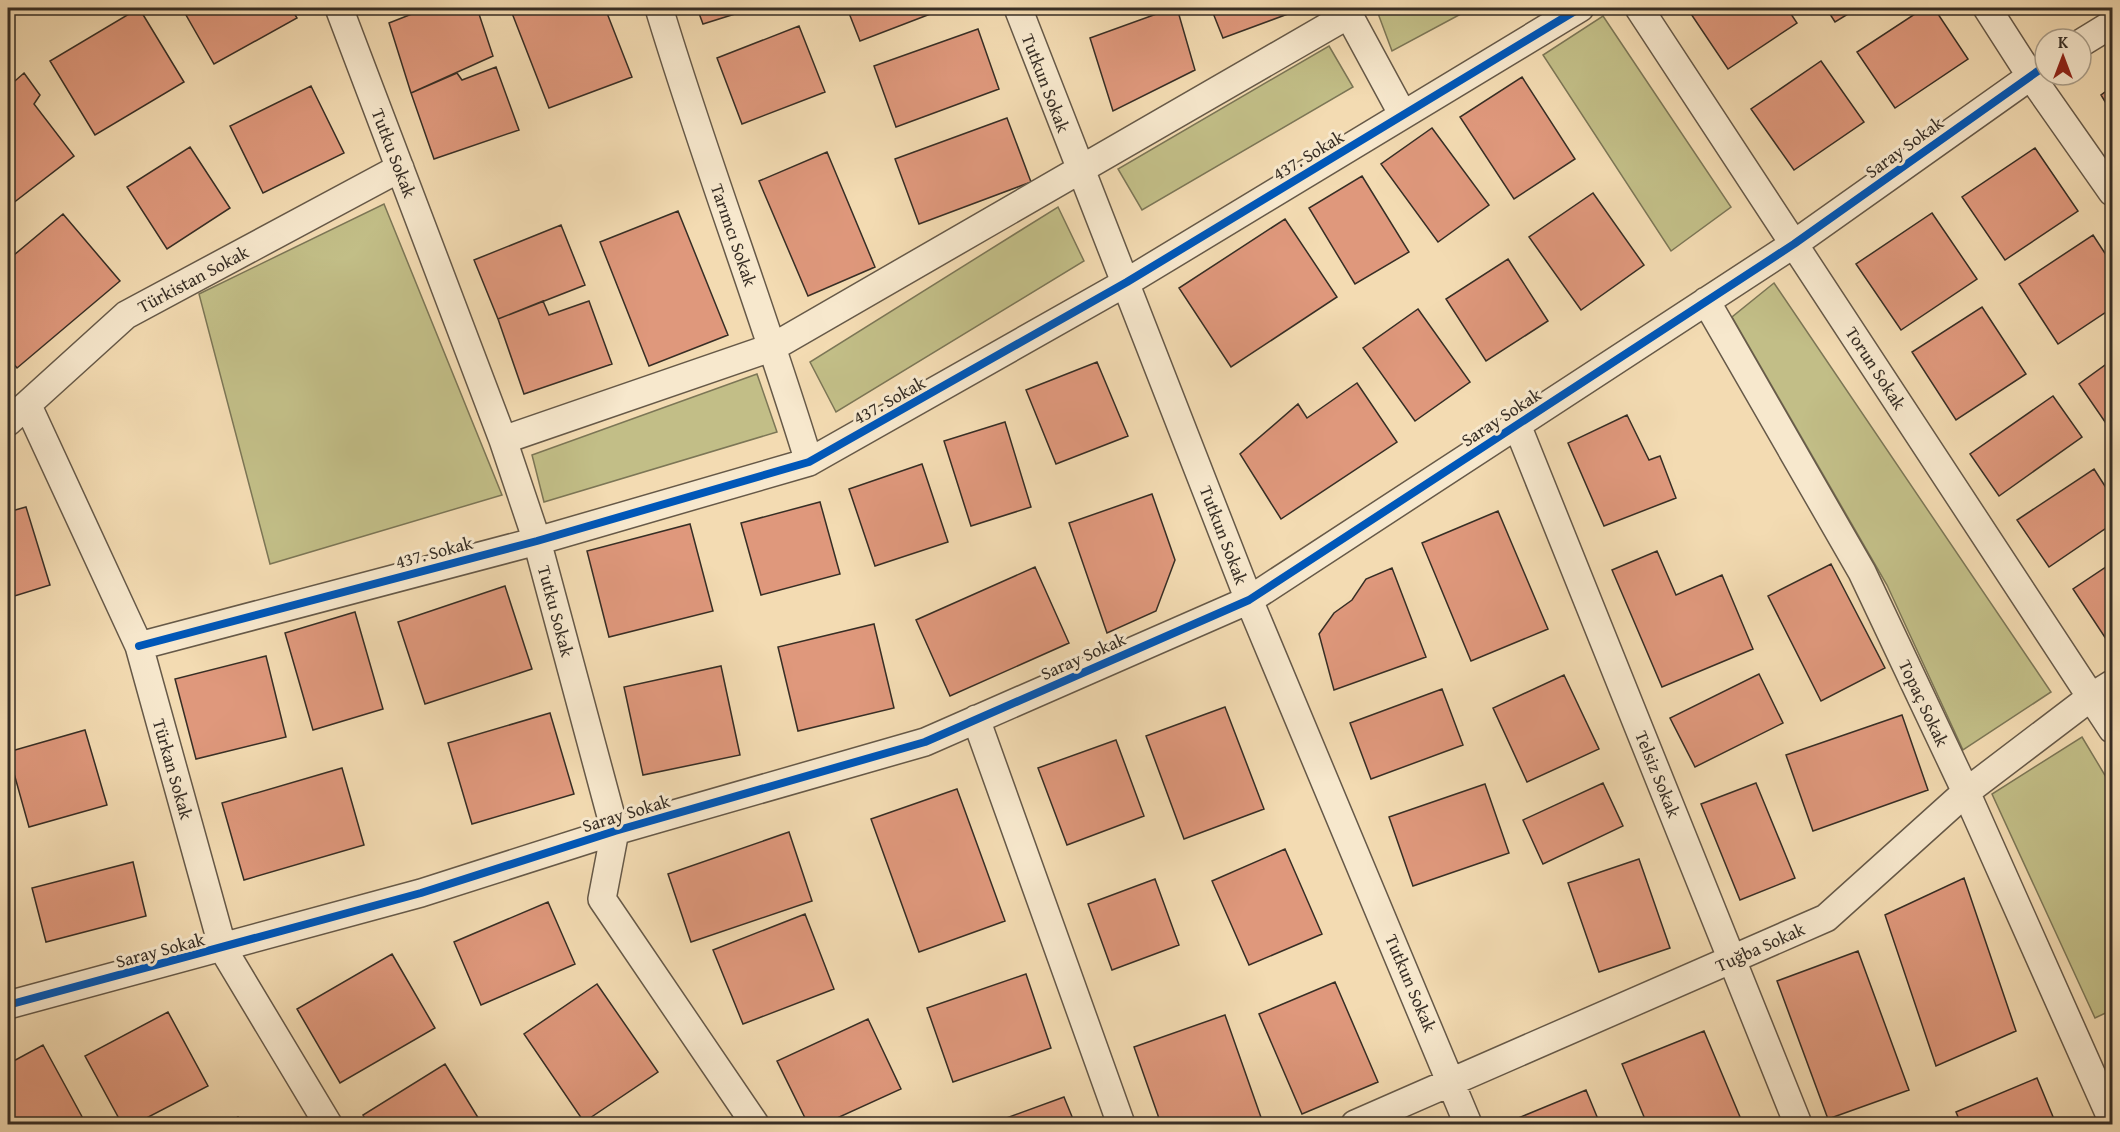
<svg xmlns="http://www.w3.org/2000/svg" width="2120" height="1132" font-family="'Gentium Book Plus',serif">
<rect width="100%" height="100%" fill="#f3dbb2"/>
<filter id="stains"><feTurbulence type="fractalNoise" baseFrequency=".00333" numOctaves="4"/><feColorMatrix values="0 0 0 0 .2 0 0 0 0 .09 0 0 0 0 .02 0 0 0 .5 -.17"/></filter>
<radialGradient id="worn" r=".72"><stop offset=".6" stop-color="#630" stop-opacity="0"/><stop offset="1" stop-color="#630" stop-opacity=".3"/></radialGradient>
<path fill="#c2be87" stroke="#7c7656" stroke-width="1.5" d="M1376 8H1472L1392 51Z
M1603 16 1731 207 1671 251 1543 55Z
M1329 46 1353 87 1142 210 1118 169Z
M384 204 502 495 270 564 199 294Z
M1058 207 1084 261 836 412 810 362Z
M1774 283 2051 692 1963 750 1887 585 1732 317Z
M757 374 777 432 544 502 532 455Z
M2082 737 2112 787V1010L2095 1018 1992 794Z"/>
<path fill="#df987c" stroke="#372e25" stroke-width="1.5" d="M139 8 184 82 95 135 50 61Z
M182 8H291L297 18 214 64Z
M427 8H477L493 56 411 93 389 23Z
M510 8H605L632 77 549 108Z
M697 8H754L703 24Z
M847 8H946L860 41Z
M1173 8H1177L1195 70 1113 111 1090 38Z
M1211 8H1304L1223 38Z
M1687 8H1787L1797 23 1728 69Z
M1826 8H1858L1835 22Z
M1924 8H1934L1968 59 1895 108 1857 52Z
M799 26 825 92 742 124 717 58Z
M978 29 999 89 896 127 874 66Z
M1821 61 1864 122 1794 170 1751 109Z
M496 67 519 130 434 159 411 93 457 73 462 80Z
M24 73 40 95 34 104 74 156 8 207V87Z
M1522 77 1575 159 1514 199 1460 117Z
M311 86 344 153 263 193 230 126Z
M2112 87V113L2101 95Z
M1007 118 1031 182 919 224 895 159Z
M1432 128 1489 205 1438 242 1381 164Z
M190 147 230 208 167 249 127 187Z
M2035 148 2078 211 2005 260 1962 197Z
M827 152 875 267 808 296 759 181Z
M1362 176 1409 252 1355 284 1309 208Z
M1593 193 1644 265 1581 310 1529 237Z
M678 211 728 335 649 366 600 242Z
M1932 213 1977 279 1901 330 1856 264Z
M63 214 120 281 17 368 8 357V260Z
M1285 219 1337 297 1231 367 1179 288Z
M561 225 585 285 498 319 474 260Z
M2093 235 2112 264V308L2058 344 2019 284Z
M1508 259 1548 321 1486 361 1446 299Z
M543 301 549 315 589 301 612 364 524 394 498 319Z
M1982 307 2026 374 1956 420 1912 352Z
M1418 309 1470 382 1415 421 1363 348Z
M2112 360V432L2079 384Z
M1097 362 1128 436 1056 464 1026 390Z
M1357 383 1397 442 1281 519 1240 454 1298 404 1307 418Z
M2053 396 2082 437 1999 496 1970 454Z
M1627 415 1649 460 1660 456 1676 498 1604 526 1568 443Z
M1005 422 1031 507 971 526 944 441Z
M922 464 948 542 875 566 849 489Z
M2094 469 2112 497V524L2049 567 2017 520Z
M1152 494 1175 560 1156 611 1107 633 1069 523Z
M820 502 840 574 761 595 741 523Z
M26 507 50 585 8 598V512Z
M1498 511 1548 629 1471 661 1422 543Z
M690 524 713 611 609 637 587 551Z
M1657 551 1676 595 1722 575 1753 649 1662 687 1612 570Z
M2112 563V648L2073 589Z
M1831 564 1885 668 1821 701 1768 596Z
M1035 567 1069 643 950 696 916 620Z
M1392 568 1426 657 1334 690 1319 634 1334 613 1352 600 1366 579Z
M505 586 532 669 425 704 398 622Z
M355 612 383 709 313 730 285 633Z
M874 624 894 708 798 731 778 647Z
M266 656 286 737 196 759 175 679Z
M721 666 740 755 643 775 624 687Z
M1759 674 1783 723 1695 767 1670 718Z
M1564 675 1599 749 1527 782 1493 708Z
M1442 689 1463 745 1371 779 1350 723Z
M1225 707 1264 809 1184 839 1146 736Z
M550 713 574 794 472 824 448 743Z
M1902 715 1928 790 1813 831 1786 755Z
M85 730 107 805 29 827 8 752Z
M1116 740 1144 816 1067 845 1038 768Z
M342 768 364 845 244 880 222 803Z
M1603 783 1623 826 1543 864 1523 820Z
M1756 783 1795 878 1740 900 1701 804Z
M1485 784 1509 853 1413 886 1389 817Z
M957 789 1005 921 919 952 871 819Z
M789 832 812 901 691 942 668 874Z
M1285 849 1322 934 1249 965 1212 881Z
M1639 859 1670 948 1599 972 1568 883Z
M133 862 146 916 46 942 32 888Z
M1964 878 2016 1031 1936 1066 1885 915Z
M1155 879 1179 945 1112 970 1088 904Z
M548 902 575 964 481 1005 454 942Z
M805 914 834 989 743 1024 713 950Z
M1858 951 1909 1090 1828 1119 1777 981Z
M392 954 435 1028 340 1083 297 1009Z
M1026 974 1051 1048 953 1082 927 1008Z
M1335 982 1378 1082 1302 1114 1259 1014Z
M597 984 658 1072 584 1122 524 1034Z
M168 1012 208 1086 135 1124H122L85 1056Z
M1225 1015 1263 1123 1161 1124 1134 1047Z
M868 1019 901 1089 824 1124H808L777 1061Z
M1704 1031 1743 1124H1647L1622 1064Z
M43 1045 86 1124H8V1064Z
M445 1064 482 1124H368L363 1115Z
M2037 1078 2056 1124H1961L1956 1112Z
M1586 1090 1600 1124H1506V1123Z
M1064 1097 1075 1124H990Z
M238 1117 241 1124H224Z
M695 1119 698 1124H684Z"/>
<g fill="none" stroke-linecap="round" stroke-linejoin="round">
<g stroke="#665948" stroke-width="30">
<path id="minor" d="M339 8 503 440 537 541 615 831 602 899 755 1124
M659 8C705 160 762 309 809 462
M1018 8 1249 600 1468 1124
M1345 8 1403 115
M1639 8 2112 729
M1987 8 2030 75 2112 192
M2081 43 2112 24
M1706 301 1862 572 1966 792 2112 1120
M28 406 139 646 223 949 328 1124
M8 422 126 315 400 168
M1517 425 1798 1124
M503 440 773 347 1348 15
M139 646 537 541 809 462 1127 282 1580 8
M976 719 1121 1124
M8 1005 421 893 615 831 925 742 1249 600 1794 244 2045 66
M1355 1124 1826 918 1966 792 2091 697 2112 684"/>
</g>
<use href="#minor" stroke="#f7e8cd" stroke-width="27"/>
<g stroke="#f7e8cd" stroke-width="11">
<path id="cycleway" d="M139 646 537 541 809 462 1127 282 1580 8
M8 1005 421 893 615 831 925 742 1249 600 1794 244 2045 66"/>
</g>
<use href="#cycleway" stroke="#0057b8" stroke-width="8"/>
</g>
<g text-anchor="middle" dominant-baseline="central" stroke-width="6" stroke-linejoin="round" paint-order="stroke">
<g font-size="18" fill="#372e25" stroke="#f7e8cd">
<text transform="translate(1046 83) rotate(69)">Tutkun Sokak</text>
<text transform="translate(1904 147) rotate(-36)">Saray Sokak</text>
<text transform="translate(394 153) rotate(69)">Tutku Sokak</text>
<text transform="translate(1308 155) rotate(-31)">437. Sokak</text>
<text transform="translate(734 235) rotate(71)">Tarımcı Sokak</text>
<text transform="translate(193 279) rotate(-28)">Türkistan Sokak</text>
<text transform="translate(1876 368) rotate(57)">Torun Sokak</text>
<text transform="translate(889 400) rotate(-29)">437. Sokak</text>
<text transform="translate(1501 417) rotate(-33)">Saray Sokak</text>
<text transform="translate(1224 535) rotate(69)">Tutkun Sokak</text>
<text transform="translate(434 552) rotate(-15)">437. Sokak</text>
<text transform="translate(556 611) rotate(75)">Tutku Sokak</text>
<text transform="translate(1083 656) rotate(-24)">Saray Sokak</text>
<text transform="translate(1924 703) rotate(65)">Topaç Sokak</text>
<text transform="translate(173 769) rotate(74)">Türkan Sokak</text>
<text transform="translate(1658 774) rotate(68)">Telsiz Sokak</text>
<text transform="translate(626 813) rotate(-17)">Saray Sokak</text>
<text transform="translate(1760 947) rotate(-24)">Tuğba Sokak</text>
<text transform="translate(160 950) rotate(-15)">Saray Sokak</text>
<text transform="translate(1411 983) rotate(67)">Tutkun Sokak</text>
</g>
</g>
<rect width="2120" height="1132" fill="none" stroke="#f3dbb2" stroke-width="30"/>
<rect x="9" y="9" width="2102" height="1114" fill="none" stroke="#372e25" stroke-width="3"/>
<rect x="15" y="15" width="2090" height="1102" fill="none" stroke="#372e25" stroke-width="1.5"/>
<g transform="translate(2063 57)"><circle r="28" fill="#f7e8cd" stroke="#aa9e8a" stroke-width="1.5"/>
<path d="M0-4.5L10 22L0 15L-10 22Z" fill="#8f2418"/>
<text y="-9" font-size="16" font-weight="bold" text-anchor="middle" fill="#372e25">K</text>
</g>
<rect width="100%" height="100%" filter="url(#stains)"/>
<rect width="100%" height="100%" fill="url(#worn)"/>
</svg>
